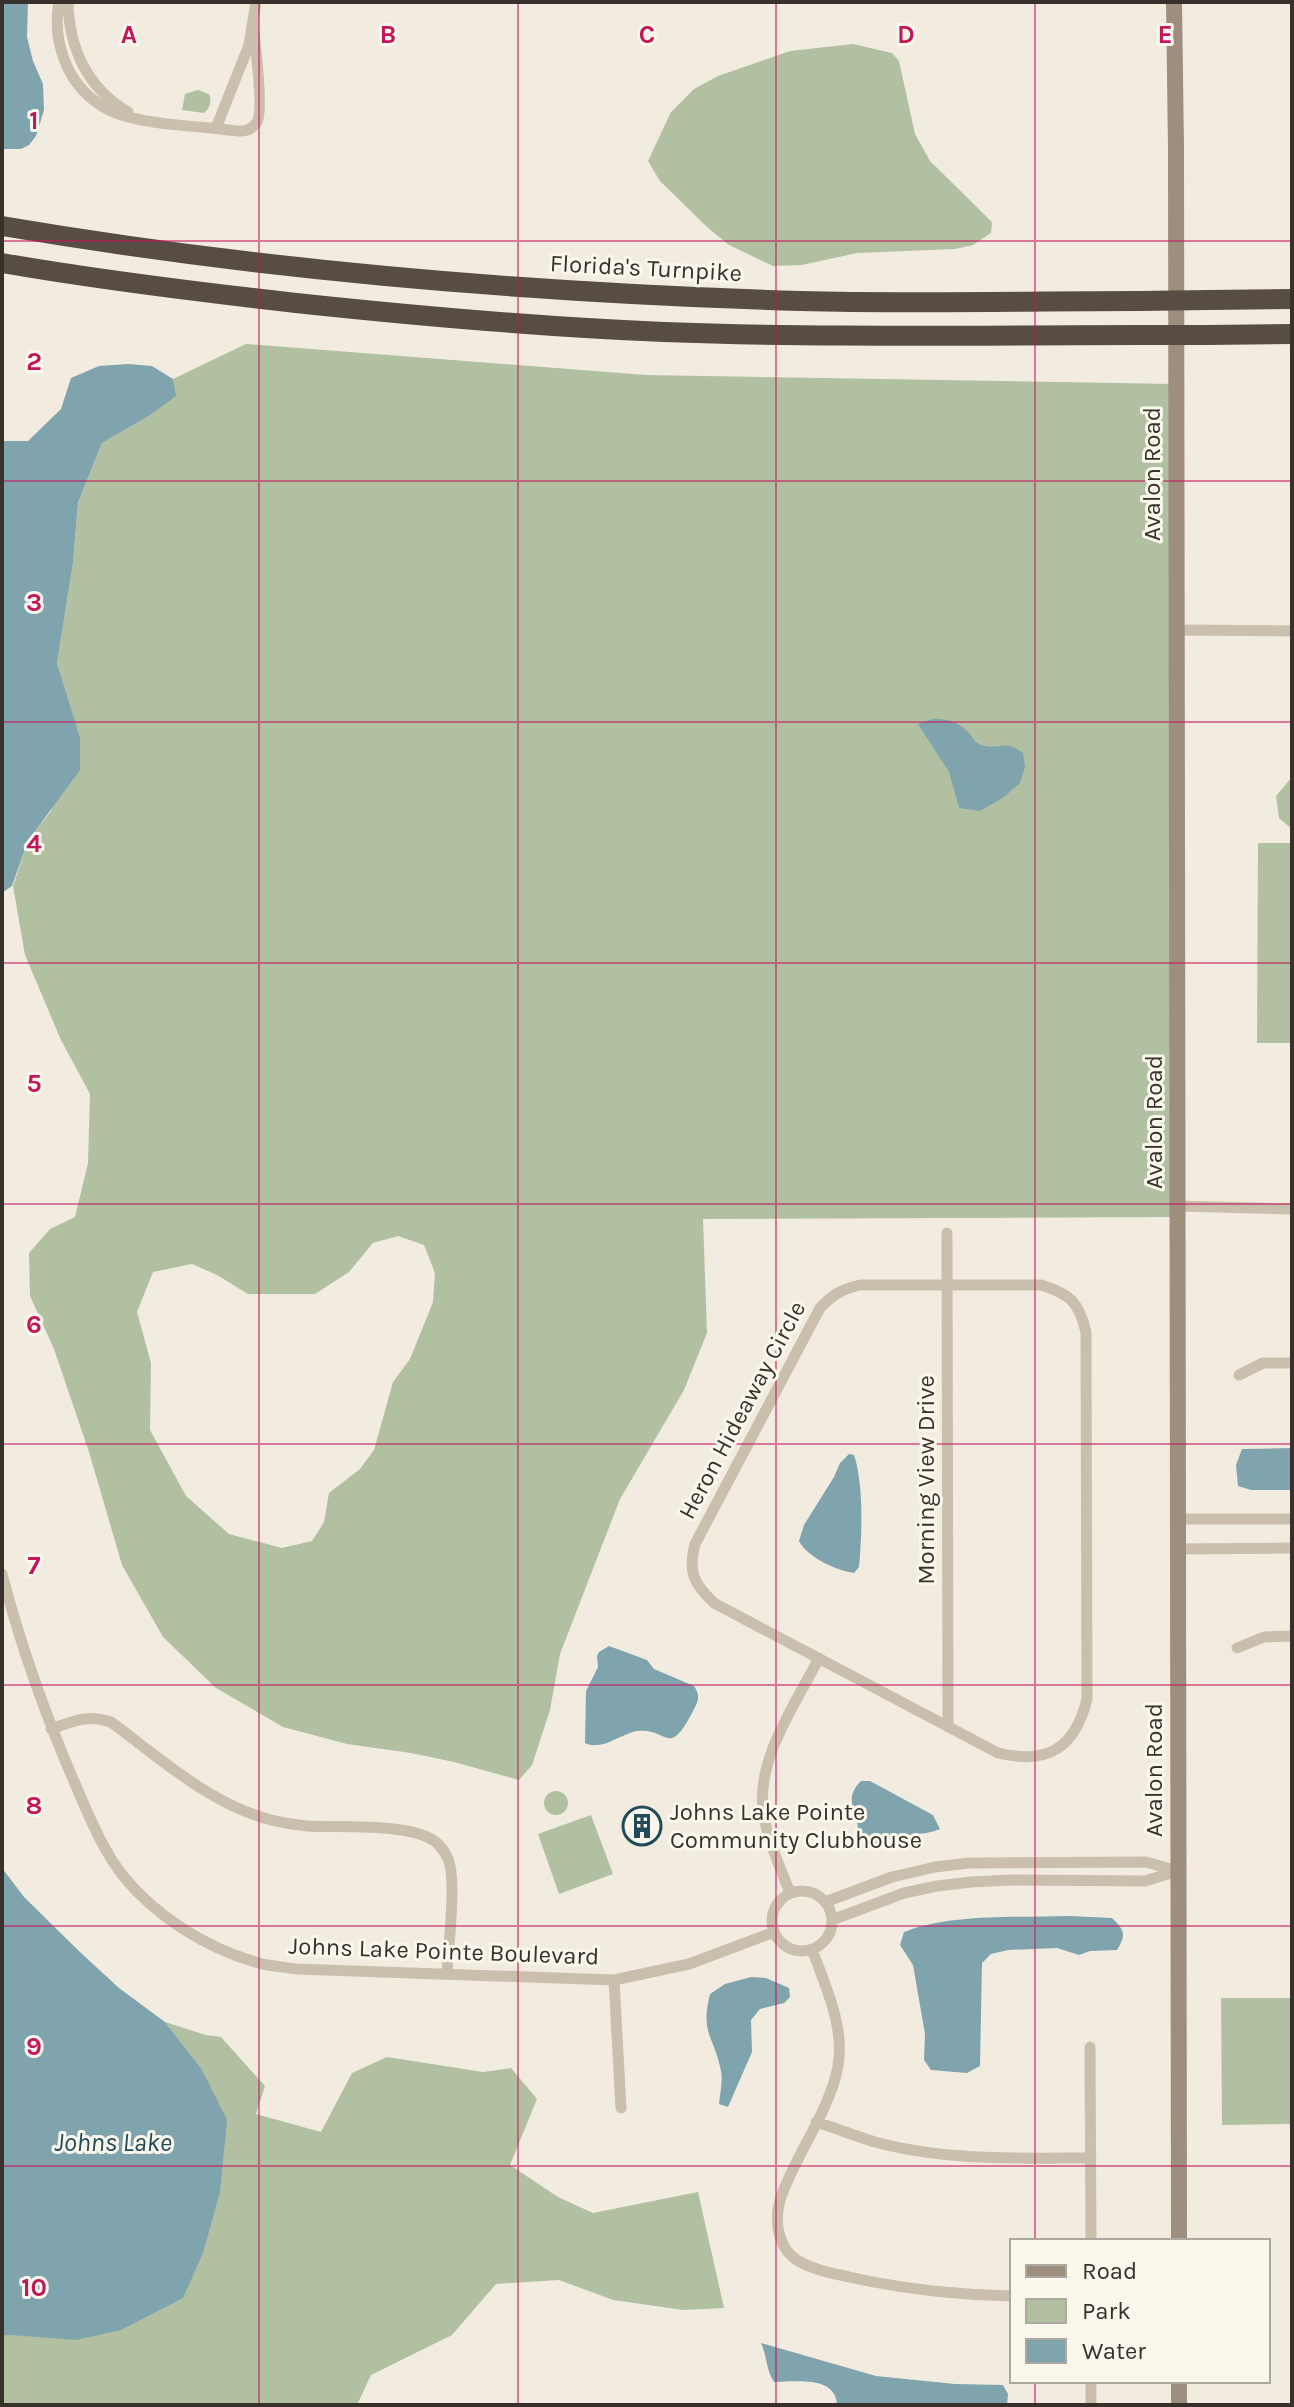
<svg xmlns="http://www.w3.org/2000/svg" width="1294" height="2407" font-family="Karla,sans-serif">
<rect width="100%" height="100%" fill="#f2ece0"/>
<path fill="#b0c0a0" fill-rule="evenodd" d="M853 44 892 53 899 61 915 134 930 161 992 222 991 233 973 245 955 249 857 253 802 265 773 266 729 245 707 227 660 181 648 161 671 112 694 89 718 76 790 51Z
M198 90 209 94C212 102 210 108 204 113L182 110 185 94Z
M246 344 646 375 1175 384 1178 1217 703 1219 707 1333 684 1390 620 1499 560 1654 550 1710 532 1765 519 1780 454 1762 411 1753 347 1744 283 1727 216 1688 163 1637 122 1565 89 1452 54 1349 30 1296 29 1253 50 1229 75 1217 88 1163 90 1094 61 1040 25 955 13 886 28 841 51 811 80 737 57 663 73 563 78 504 102 443 149 416 175 396 173 379ZM398 1236 424 1245 435 1273 433 1302 410 1359 393 1382 374 1450 360 1469 329 1493 324 1522 312 1541 282 1548 229 1534 186 1496 150 1430 151 1363 137 1312 153 1272 192 1264 217 1275 248 1294H315L349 1272 373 1243Z
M1292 777V829L1279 818 1276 796Z
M1258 843H1292V1043H1257Z
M544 1803a12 12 0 1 1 24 0a12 12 0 1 1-24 0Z
M591 1815 613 1874 559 1894 538 1834Z
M1221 1998H1292V2124L1222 2125Z
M165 2022 206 2035 221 2037 265 2086 256 2114 321 2132 352 2073 387 2057 483 2072 511 2068 537 2099 510 2165 558 2197 593 2213 698 2192 724 2308 683 2310 613 2300 559 2280 496 2284 452 2335 371 2375 357 2405H2V2336L10 2335 201 2068Z"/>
<path fill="#80a4ae" d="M2 2H28L27 37 33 61 43 84 44 110 36 136 29 145 21 149H2Z
M128 364 152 366 173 379 176 396 149 416 102 443 78 503 73 563 57 663 80 737V770L28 841 12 886 2 893V441H28L61 409 71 378 99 366Z
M933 719C944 718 959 722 968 732 973 737 974 742 981 745 1000 751 1003 738 1023 753L1025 767 1020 783 1004 797 980 811 959 808 949 772 918 724Z
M1292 1448V1490H1251L1238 1486 1236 1465 1242 1449Z
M849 1454 854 1455C864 1485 862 1535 859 1567L854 1573C836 1570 808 1558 799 1541L804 1525 834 1477 840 1463Z
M609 1646 647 1660 654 1669 694 1686C700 1695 699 1700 694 1709 667 1763 668 1724 633 1732 618 1736 601 1751 585 1743L586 1691 598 1667 597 1656 599 1652Z
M861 1781H870L933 1815 940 1829C924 1836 906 1833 889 1839 877 1842 866 1852 853 1849 854 1841 859 1838 858 1830 858 1811 842 1800 861 1781Z
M2 1868 24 1897 81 1953 119 1988 165 2022 201 2068 227 2120 220 2192 203 2253 183 2298 121 2330 76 2340 11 2335 2 2336Z
M1070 1916 1112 1918C1124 1930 1127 1934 1117 1950L1090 1951 1079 1955 1057 1948 1008 1950 991 1954 982 1963 980 2066 967 2073 931 2070 924 2060 925 2034 913 1965 900 1945 904 1932C952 1913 1018 1918 1070 1916Z
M751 1977 766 1978 789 1988 790 1997 784 2003 760 2009 751 2020 752 2052 728 2107 719 2104C720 2093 723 2081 721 2071 714 2035 700 2035 710 1994L725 1984Z
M761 2343 876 2376 955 2384 1003 2385 1008 2394 1007 2405H837C836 2375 795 2382 774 2382 766 2370 767 2356 761 2343Z"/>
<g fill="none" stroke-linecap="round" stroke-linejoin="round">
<path stroke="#cabfac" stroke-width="11" d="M59 2C52 40 66 82 99 104 125 123 179 125 211 128 221 129 232 131 241 131 248 131 253 128 257 122 264 111 255 42 253 26
M68 2C69 48 87 88 128 112
M216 128 249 45 256 2
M1177 630 1292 631
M1178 1206 1292 1209
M947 1233 948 1727
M860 1285H1041C1070 1294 1079 1302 1086 1332L1087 1699C1075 1748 1048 1765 998 1753L714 1603C693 1583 688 1572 695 1544L820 1308C832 1295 842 1289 860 1285Z
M1239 1375 1263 1363H1292
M1178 1519H1292
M1178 1549 1292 1548
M2 1574C21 1647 46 1717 76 1786 89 1816 103 1851 124 1877 157 1917 205 1947 255 1962 268 1966 283 1967 297 1969L614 1980 689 1964 774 1932
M1237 1648 1264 1637 1292 1636
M51 1729C74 1721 87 1714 111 1722 161 1759 210 1804 271 1820 283 1823 295 1825 307 1826 338 1828 417 1822 438 1844 441 1847 446 1854 448 1859 457 1879 448 1949 447 1974
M772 1921a30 30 0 1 1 60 0a30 30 0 1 1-60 0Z
M790 1893C780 1866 766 1838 763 1809 757 1758 796 1703 819 1658
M825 1902 892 1877 935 1867 969 1863 1146 1862 1178 1871
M832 1920 904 1893 937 1886 971 1882 1012 1880 1145 1881 1178 1871
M812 1949C825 1986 845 2026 838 2066 830 2111 794 2157 780 2200 774 2221 778 2248 797 2260 813 2270 832 2273 849 2277 903 2289 957 2295 1012 2296
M614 1980 621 2108
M1090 2047 1091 2241
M816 2122C836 2128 855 2136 875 2142 945 2161 1019 2158 1091 2158
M1091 2381V2405"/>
<path stroke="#9d8e7d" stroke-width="16" d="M1174 2 1176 149 1179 2241
M1179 2381V2405"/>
<path stroke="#584d42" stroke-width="20" d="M2 226C266 271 533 293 801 301 914 304 1027 301 1139 301
M2 263C99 280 198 292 296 303 418 316 541 327 664 332 823 338 982 335 1142 335
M1209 300 1292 299
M1206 335 1292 334"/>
<path stroke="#584d42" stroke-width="20" d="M1139 301 1209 300
M1142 335H1206"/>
</g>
<path fill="none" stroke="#c2185b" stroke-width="2" stroke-opacity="0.55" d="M259 2V2405M518 2V2405M776 2V2405M1035 2V2241M2 241H1292M2 481H1292M2 722H1292M2 963H1292M2 1204H1292M2 1444H1292M2 1685H1292M2 1926H1292M2 2166H1292M1035 2381V2405"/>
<defs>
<g id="building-ring" transform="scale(2)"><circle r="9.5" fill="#f9f6ec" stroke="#224b58" stroke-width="1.5"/><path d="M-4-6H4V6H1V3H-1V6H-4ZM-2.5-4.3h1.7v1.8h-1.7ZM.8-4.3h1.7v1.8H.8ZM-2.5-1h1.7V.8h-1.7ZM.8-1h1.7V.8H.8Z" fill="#224b58"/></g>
</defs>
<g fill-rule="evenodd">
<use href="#building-ring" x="642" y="1826"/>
</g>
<g text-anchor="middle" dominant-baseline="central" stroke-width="6" stroke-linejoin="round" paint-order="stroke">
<g font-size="24" fill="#38312b" stroke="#f9f6ec">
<text transform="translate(646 268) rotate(3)">Florida's Turnpike</text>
<text transform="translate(1152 474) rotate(-90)">Avalon Road</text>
<text transform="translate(1154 1122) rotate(-90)">Avalon Road</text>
<text transform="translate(742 1410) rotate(-62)">Heron Hideaway Circle</text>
<text transform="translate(926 1480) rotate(-90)">Morning View Drive</text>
<text transform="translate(1154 1770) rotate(-90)">Avalon Road</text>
<text transform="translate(444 1951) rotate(2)">Johns Lake Pointe Boulevard</text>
</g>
<g font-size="24" fill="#38312b" stroke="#f9f6ec" text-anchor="start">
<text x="670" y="1812">Johns Lake Pointe<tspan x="670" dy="28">Community Clubhouse</tspan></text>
</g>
<g font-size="26" font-style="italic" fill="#224b58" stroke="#f9f6ec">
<text x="113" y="2142">Johns Lake</text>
</g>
</g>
<g font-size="26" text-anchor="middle" font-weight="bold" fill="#c2185b" stroke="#f9f6ec" stroke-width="6" stroke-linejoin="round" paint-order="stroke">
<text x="129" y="43">A</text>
<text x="388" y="43">B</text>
<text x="647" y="43">C</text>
<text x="906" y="43">D</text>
<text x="1165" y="43">E</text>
<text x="34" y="129">1</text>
<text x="34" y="370">2</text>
<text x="34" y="611">3</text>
<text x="34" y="852">4</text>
<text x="34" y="1092">5</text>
<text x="34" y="1333">6</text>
<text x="34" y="1574">7</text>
<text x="34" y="1814">8</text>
<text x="34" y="2055">9</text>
<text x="34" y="2296">10</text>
</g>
<rect width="1294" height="2407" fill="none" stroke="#38312b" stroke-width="8"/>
<rect x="1010" y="2239" width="260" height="144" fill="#f9f6ec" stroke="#aca79f" stroke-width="2"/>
<rect x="1026" y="2265" width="40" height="12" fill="#9d8e7d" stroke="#aca79f" stroke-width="2"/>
<text x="1082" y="2279" font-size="24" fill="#38312b">Road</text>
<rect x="1026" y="2299" width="40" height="24" fill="#b0c0a0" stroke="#aca79f" stroke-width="2"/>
<text x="1082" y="2319" font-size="24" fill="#38312b">Park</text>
<rect x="1026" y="2339" width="40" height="24" fill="#80a4ae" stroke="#aca79f" stroke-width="2"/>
<text x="1082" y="2359" font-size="24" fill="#38312b">Water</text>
</svg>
